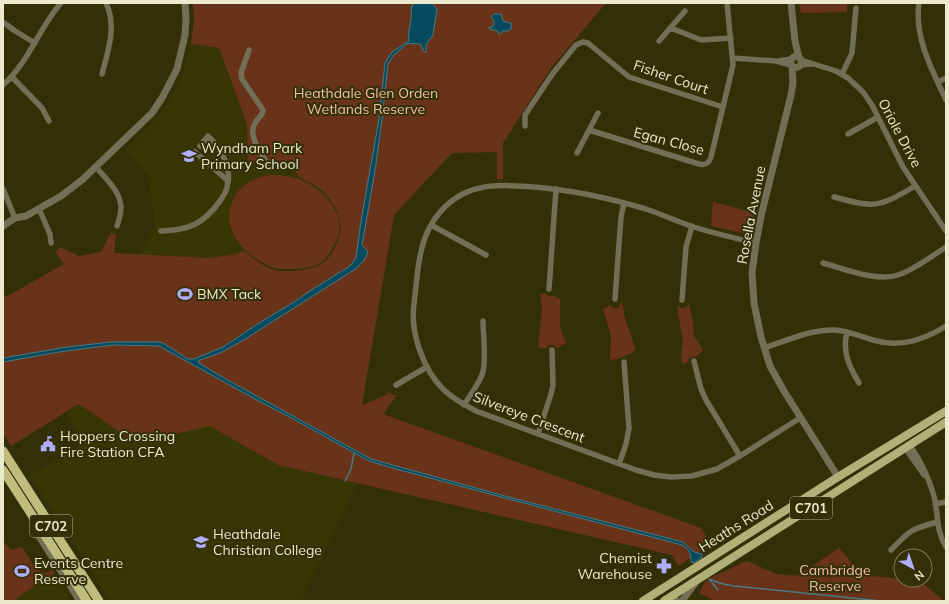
<svg xmlns="http://www.w3.org/2000/svg" width="949" height="604" font-family="Mulish,sans-serif">
<rect width="100%" height="100%" fill="#333008"/>
<path fill="#393605" d="M191 44 219 48 247 124 248 161 294 170 298 177 319 187 332 202 339 215 342 226 338 240 330 255 321 264 309 269 276 270 259 262 244 251 236 254 209 258 140 255 155 225 148 175 125 150 152 124 170 99 183 73Z
M79 404 136 443 210 425 278 465 357 484 301 601H110L30 475 85 442 66 413Z
M55 573 72 601H16L14 598Z"/>
<path fill="#693319" d="M193 3H606L551 68 503 143V179H497V152L452 153 394 215 362 405 386 395 388 392 393 395H397L383 414 701 528 711 545 678 566 672 555 278 465 210 426 136 443 79 404 11 446 3 433V293L6 297 64 264 55 252 60 247 79 256 101 252 111 232 116 235 114 253 209 258 236 254 244 251C253 258 263 267 275 270 285 273 311 270 320 265 335 256 344 232 339 216 337 208 326 192 318 187 308 180 300 181 294 170L248 161 247 124 219 48 191 44 194 21Z
M799 3H847V12L801 13Z
M271 175C296 174 319 185 333 206 335 210 338 215 339 220 341 230 337 240 332 249 327 258 320 265 310 267 300 269 286 270 276 268 269 267 263 263 257 259 234 244 219 219 237 193 245 182 257 177 271 175Z
M713 202 755 213 750 231 746 234 711 226Z
M545 293 550 297 553 295 560 299V327L566 343 558 348 553 345H549L545 349 538 347 542 309 540 295Z
M622 302 625 318 636 350C627 356 620 359 610 360L611 336 603 309 610 305 614 308H618Z
M689 304 692 317 694 336 703 350 697 356 689 358 688 362 682 364 681 355 683 343 677 305 680 308H685Z
M3 542 12 550 22 547 36 569 45 573 53 570 55 573 18 597 19 598 16 599 17 601H3Z
M839 548 862 575 901 579V580H919L944 601H715L699 593 705 582 714 576 747 561 776 574 797 576Z"/>
<path fill="#064a5f" stroke="#4b7a80" d="M414 3H432L437 9 433 35 426 45V52H424L421 45C417 42 413 45 408 43L393 56 388 64 382 119 375 171 362 245 368 252 365 259 357 268 242 341 220 353 200 360 198 361 199 363 224 378 371 459 505 496 683 542 694 552 702 554V557L694 563 691 562C691 555 690 549 682 545L396 469 369 461 297 421 255 399 159 346 113 345 59 352 3 362V358L67 347 110 342H158L163 343 188 359H194L223 347 259 323 294 302 313 289 350 266 356 258 361 221 379 119 385 63 392 52 409 41C407 30 413 20 411 8Z
M494 14H501L503 21 511 23V29L508 31H503L499 35 498 31 490 29 489 27H492L494 24V20L491 17Z"/>
<g fill="none" stroke-linecap="round" stroke-linejoin="round">
<path stroke="#4b7a80" stroke-width="1.5" d="M345 481 351 469 354 453
M709 579 723 584 734 586 881 601
M709 579 718 590"/>
<path stroke="#716f55" stroke-width="5.5" d="M919 3C914 37 932 70 946 100
M3 22 15 31 35 43
M671 28 701 40 731 38
M659 41 685 11
M249 50 241 73 242 79 263 110C263 115 258 118 255 123 247 136 262 154 268 165
M733 58 776 61 791 65
M801 60 836 71 848 78 863 92 872 105 903 167 946 231
M778 61 791 59
M800 65 812 64
M102 74C108 51 117 26 106 3
M842 74 852 53 856 8
M12 77 42 108 49 121
M938 82 946 78
M3 85C29 62 39 28 61 3
M525 126V115L553 73 576 45 583 42 588 43 629 77 723 107
M589 130 699 164C706 166 709 163 711 157L733 65 727 3
M848 134 878 117
M200 146 208 136C220 147 231 166 228 183
M577 153 598 113
M96 167C106 179 120 191 121 207 121 213 119 220 117 226
M3 189 15 218
M834 197C875 208 878 208 915 186
M39 209 50 234 51 243
M431 225 486 255
M161 231C190 230 203 224 220 201 224 195 229 188 227 180L195 152
M756 243C734 238 712 233 691 226 676 221 661 214 646 209 609 198 572 190 534 187 516 186 497 184 480 188 459 192 441 207 431 225 418 246 417 280 414 304 410 332 423 370 444 390 453 399 465 405 476 411L636 470 654 475 671 477 692 476 717 469 740 456 800 418
M823 263C845 269 877 282 898 275 914 270 932 256 946 247
M549 289 556 189
M615 299 621 217 624 203
M682 300 686 247 692 226
M847 332C842 352 849 366 859 383
M764 348C786 341 811 329 835 330 848 331 860 336 873 340 899 348 924 340 946 326
M694 361 701 389 706 400 740 456
M396 385 427 367
M464 405C470 395 478 385 482 375 487 363 483 334 483 321
M538 434 551 394 553 385 552 350
M910 445C920 460 928 476 933 493 939 511 935 530 946 547
M905 448 924 475
M619 464 626 444 629 428 624 362
M935 504 946 502
M39 526 38 536 79 601
M891 550C909 531 911 529 937 522"/>
<path stroke="#716f55" stroke-width="7" d="M791 3 795 41 799 58
M790.5 62a5.5 5.5 0 1 1 11 0a5.5 5.5 0 1 1-11 0Z
M792 66 793 83 791 95 761 216 756 243 752 273 754 303 761 337 770 366 784 391 838 477
M3 226 15 218 26 216 61 196 82 180 152 113 162 98 177 69 185 35 186 18 185 3
M670 597 674 598 677 601
M682 601 696 582"/>
<path stroke="#b2af78" stroke-width="8" d="M643 601 838 477 946 411
M664 601 946 422"/>
<path stroke="#bfbc7e" stroke-width="9" d="M3 451 99 601
M3 470 87 601"/>
</g>
<defs>
<g id="school-bare" transform="scale(1.2)"><path d="M0-5L7-2L0 1L-7-2ZM-4 1L0 2.5L4 1V4Q0 6-4 4Z" fill="#b0aefa" stroke="#333008" stroke-width="2.5" paint-order="stroke"/></g>
<g id="stadium-bare" transform="scale(1.2)"><path d="M0-5a6.5 5 0 1 0 0 10a6.5 5 0 1 0 0-10ZM-3.5-1.8h7v3.6h-7Z" fill="#b0aefa" stroke="#333008" stroke-width="2.5" paint-order="stroke"/></g>
<g id="civic-bare" transform="scale(1.2)"><path d="M-.6-6.5H3V-4.5H.6V-3L4-1V1h2V6H-6V1h2V-1L-.6-3ZM-1.2 2.5V6h2.4V2.5Z" fill="#b0aefa" stroke="#333008" stroke-width="2.5" paint-order="stroke"/></g>
<g id="pharmacy-bare" transform="scale(1.2)"><path d="M-2-6h4v4h4v4h-4v4h-4v-4h-4v-4h4Z" fill="#b0aefa" stroke="#333008" stroke-width="2.5" paint-order="stroke"/></g>
</defs>
<g fill-rule="evenodd">
<use href="#school-bare" x="189" y="156"/>
<use href="#stadium-bare" x="185" y="294"/>
<use href="#civic-bare" x="48" y="444"/>
<use href="#school-bare" x="201" y="542"/>
<use href="#pharmacy-bare" x="664" y="566"/>
<use href="#stadium-bare" x="22" y="571"/>
</g>
<g text-anchor="middle" dominant-baseline="central" stroke-width="4" stroke-linejoin="round" paint-order="stroke">
<g fill="#333008" stroke="#b4b293" stroke-width="1">
<rect x="790" y="497" width="42" height="22" rx="3"/>
<rect x="30" y="515" width="42" height="22" rx="3"/>
</g>
<g font-size="13" font-weight="bold" fill="#ebe9ce">
<text x="811" y="508">C701</text>
<text x="51" y="526">C702</text>
</g>
<g font-size="14" fill="#ebe9ce" stroke="#333008">
<text transform="translate(671 77) rotate(19)">Fisher Court</text>
<text transform="translate(900 133) rotate(62)">Oriole Drive</text>
<text transform="translate(669 141) rotate(15)">Egan Close</text>
<text transform="translate(751 215) rotate(-79)">Rosella Avenue</text>
<text transform="translate(529 417) rotate(21)">Silvereye Crescent</text>
<text transform="translate(736 526) rotate(-32)">Heaths Road</text>
</g>
<g font-size="14" fill="#f3bea6" stroke="#333008">
<text x="366" y="93">Heathdale Glen Orden<tspan x="366" dy="16">Wetlands Reserve</tspan></text>
<text x="835" y="570">Cambridge<tspan x="835" dy="16">Reserve</tspan></text>
</g>
<g font-size="14" fill="#ebe9ce" stroke="#333008" text-anchor="start">
<text x="201" y="148">Wyndham Park<tspan x="201" dy="16">Primary School</tspan></text>
<text x="197" y="294">BMX Tack</text>
<text x="60" y="436">Hoppers Crossing<tspan x="60" dy="16">Fire Station CFA</tspan></text>
<text x="213" y="534">Heathdale<tspan x="213" dy="16">Christian College</tspan></text>
<text x="652" y="558" text-anchor="end">Chemist<tspan x="652" dy="16">Warehouse</tspan></text>
<text x="34" y="563">Events Centre<tspan x="34" dy="16">Reserve</tspan></text>
</g>
</g>
<rect width="949" height="604" fill="none" stroke="#ebe9ce" stroke-width="8"/>
<g transform="translate(913 568) rotate(140)"><circle r="19" fill="#333008" stroke="#7d7a57"/>
<path d="M0-3L7 15L0 10L-7 15Z" fill="#b0aefa"/>
<text y="-6" font-size="11" font-weight="bold" text-anchor="middle" fill="#ebe9ce">N</text>
</g>
</svg>
